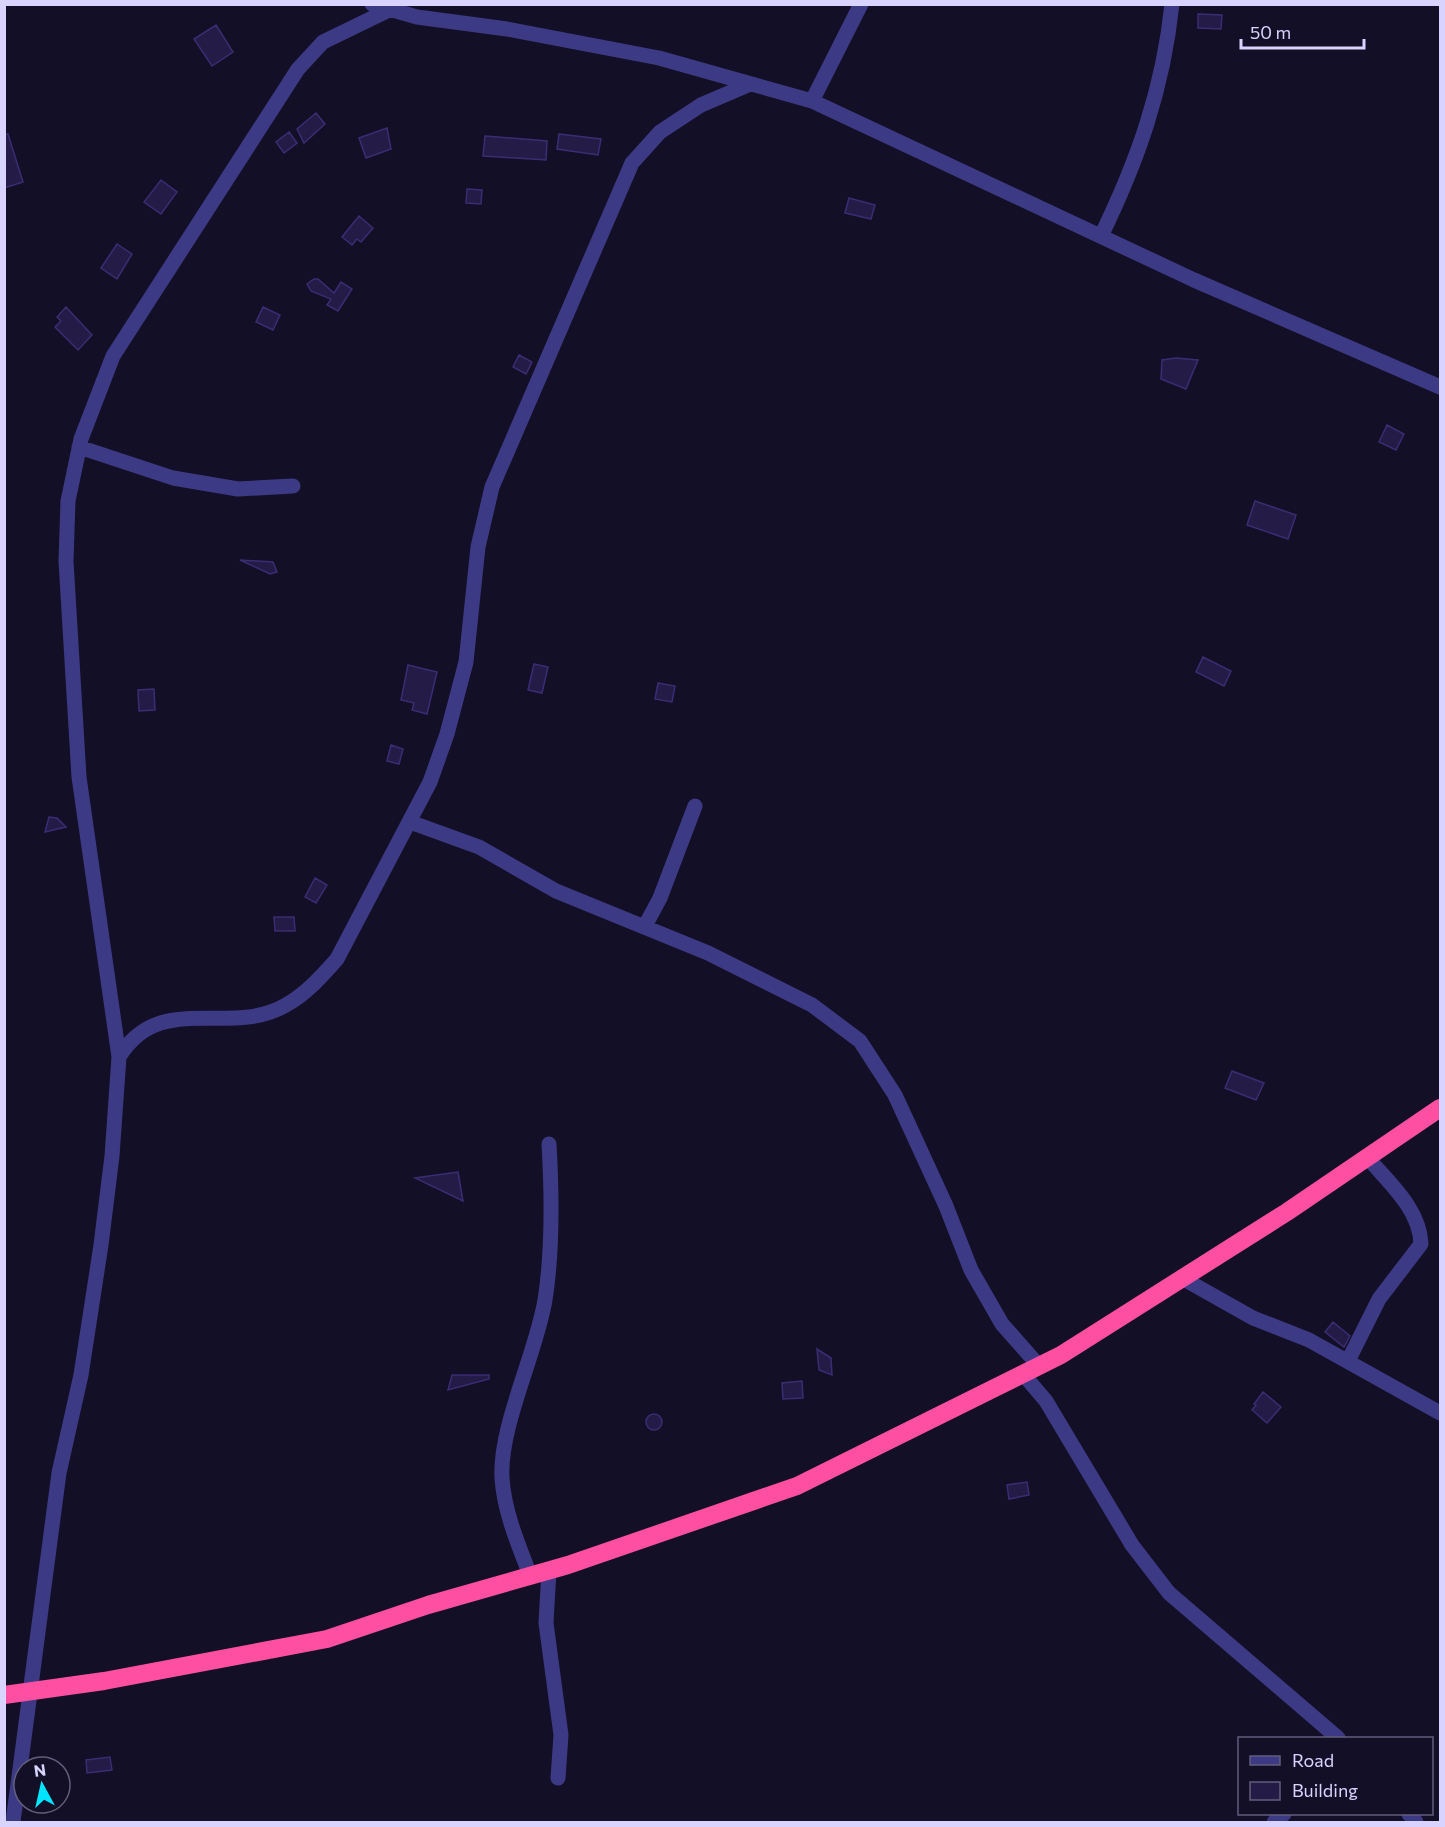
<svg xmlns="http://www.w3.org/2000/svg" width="1445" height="1827" font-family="Commissioner,sans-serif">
<rect width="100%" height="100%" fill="#130f26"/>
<path fill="#241b47" stroke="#3b2d73" stroke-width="1.5" d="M1198 14 1222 15 1221 29 1198 28Z
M216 25 233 52 212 66 194 39Z
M316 113 325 124 304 143 297 129Z
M387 128 391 149 366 158 359 138Z
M289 132 297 143 284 153 276 142Z
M4 134H8L23 182 4 188Z
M559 134 601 139 598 155 557 149Z
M485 136 547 141 546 160 483 156Z
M161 180 177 192 161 214 144 202Z
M467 189 482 190 481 204 466 203Z
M849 198 875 205 871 219 845 213Z
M359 216 373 228 361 242 357 239 352 245 342 237Z
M117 244 132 254 117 279 101 268Z
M314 279H318L334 293 341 282 352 289 338 311 327 305 331 299 311 291 307 284Z
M66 307 92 335 78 350 55 327 61 321 57 317Z
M263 307 280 315 273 330 256 322Z
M519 355 532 362 526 374 513 367Z
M1176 358 1198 360 1186 389 1161 379 1162 360Z
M1387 425 1404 434 1396 450 1379 442Z
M1255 501 1296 515 1288 539 1247 525Z
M240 560 273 562 277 572 270 574Z
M1203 657 1231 671 1224 686 1196 672Z
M534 664 548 667 542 693 528 690Z
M408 665 437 672 427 714 412 710 414 703 401 700Z
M658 683 675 686 672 702 655 699Z
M154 689 155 710 139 711 138 690Z
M391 745 403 749 399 764 387 761Z
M49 817 57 818 66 827 45 832Z
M315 878 327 885 316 903 305 897Z
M274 917H294L295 931H275Z
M1232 1071 1264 1083 1256 1100 1225 1088Z
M458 1172 463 1201 415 1178Z
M1333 1322 1350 1336 1344 1347 1325 1332Z
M817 1349 831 1358 832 1375 819 1370Z
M452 1375H489V1379L448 1390Z
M802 1381 803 1398 783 1399 782 1383Z
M1263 1392 1281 1407 1267 1423 1252 1410 1256 1405 1254 1404Z
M646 1422a8 8 0 1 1 16 0a8 8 0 1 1-16 0Z
M1027 1482 1029 1495 1009 1499 1007 1485Z
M110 1757 112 1770 87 1773 86 1760Z"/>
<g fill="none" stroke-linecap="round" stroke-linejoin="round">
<path stroke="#3d3a85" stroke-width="15" d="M372 4 417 17 507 29 659 58 812 101 1194 280 1440 387
M812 101 861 4
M1101 236C1138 160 1163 89 1172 4
M79 447 173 478 238 489 293 486
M410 822 479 847 556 891 708 953 812 1005 860 1041 895 1095 946 1206 971 1270 1002 1324 1039 1366
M645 926 660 898 695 806
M119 1057C160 990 229 1038 286 1005 306 994 322 976 337 959L430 782 447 734 466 662 478 547 492 487 632 163 660 132 701 105 750 84
M1182 1278 1253 1318 1309 1340 1440 1413
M1348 1361 1379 1299 1421 1244C1420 1209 1389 1183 1368 1158
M1023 1374 1046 1401 1132 1545 1169 1593 1338 1738
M549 1570 546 1623 561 1735 558 1778
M530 1575C518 1544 504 1511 502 1478 499 1427 536 1354 545 1300 553 1249 552 1195 549 1144
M1409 1814 1416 1822
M13 1822 59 1473 81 1375 101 1245 112 1156 119 1057 79 777 66 561 68 501 81 439 113 356 298 69 323 42 389 10
M1274 1822 1284 1814"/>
<path stroke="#ff4fa3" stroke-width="18" d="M4 1695 104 1681 327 1639 428 1605 568 1565 797 1486 1061 1355 1287 1212 1440 1108"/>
</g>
<rect width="1445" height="1827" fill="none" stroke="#d9d4ff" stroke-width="12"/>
<rect x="1238" y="1737" width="195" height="78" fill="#130f26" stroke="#625e7d" stroke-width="1.5"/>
<rect x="1250" y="1756" width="30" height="9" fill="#3d3a85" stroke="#625e7d" stroke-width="1.5"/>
<text x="1292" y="1767" font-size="18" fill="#d9d4ff">Road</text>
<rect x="1250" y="1782" width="30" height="18" fill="#241b47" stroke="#625e7d" stroke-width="1.5"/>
<text x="1292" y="1797" font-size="18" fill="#d9d4ff">Building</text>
<g transform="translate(42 1785) rotate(352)"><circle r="28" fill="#130f26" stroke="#625e7d" stroke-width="1.5"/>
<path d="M0-4.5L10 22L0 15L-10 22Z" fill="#00e5ff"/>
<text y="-9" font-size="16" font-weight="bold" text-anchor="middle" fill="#d9d4ff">N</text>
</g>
<path d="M1241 39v9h123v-9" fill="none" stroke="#d9d4ff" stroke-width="3"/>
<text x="1250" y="39" font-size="18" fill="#d9d4ff" stroke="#130f26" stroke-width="4.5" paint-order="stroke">50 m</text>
</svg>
